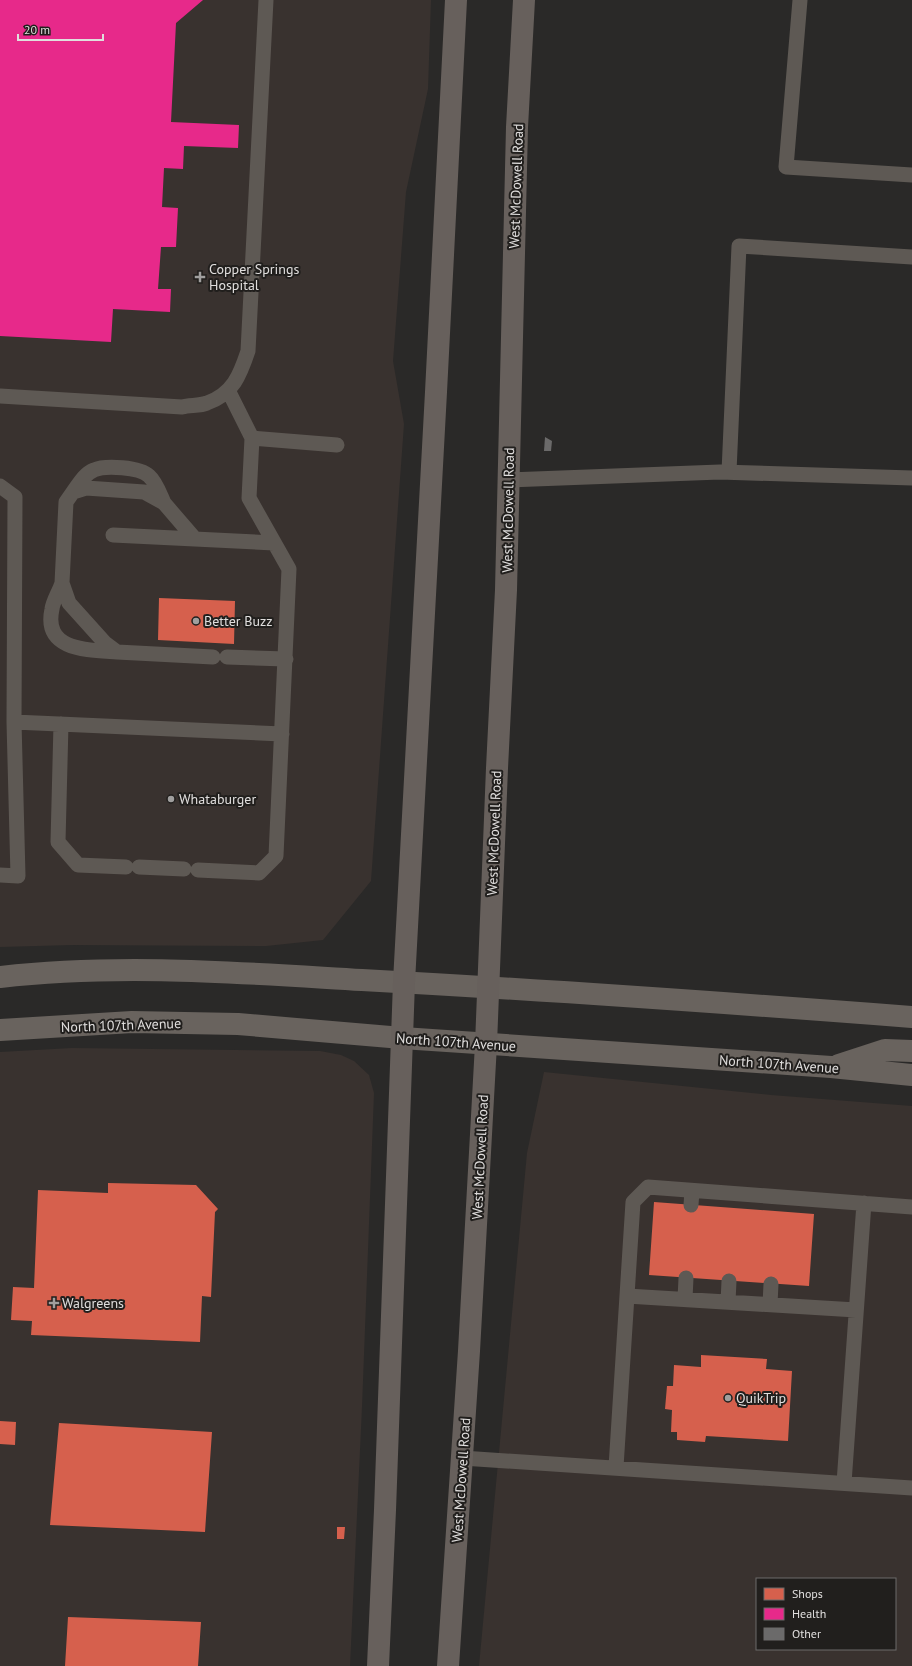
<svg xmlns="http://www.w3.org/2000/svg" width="912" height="1666" font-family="'PT Sans',sans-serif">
<rect width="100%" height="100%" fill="#2a2928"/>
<path fill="#39322f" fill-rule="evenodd" d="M0 0H431L428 89 406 192 393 361 404 424 371 881 323 940 266 946 72 945 0 947Z
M72 1048 320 1051 341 1055 354 1061 369 1075 374 1093 362 1407 350 1666H0V1052Z
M544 1072 771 1095 912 1106V1666H479L527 1153ZM757 1579H895V1649H757Z"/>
<path fill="#d6604d" d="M159 598 235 601 234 644 158 640Z
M108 1183 196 1185 218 1209 215 1212 211 1297 202 1296 200 1342 31 1335 32 1321 11 1320 13 1287 34 1288 38 1190 108 1193Z
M654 1202 814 1214 809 1286 649 1275Z
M701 1355 767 1359 766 1369 792 1371 788 1441 706 1436 705 1442 677 1440V1432H671L672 1410 665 1409 667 1386H673L674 1365 701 1367Z
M0 1421 16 1422 15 1445 0 1444Z
M59 1423 212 1432 205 1532 50 1525Z
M337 1527H345L344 1539H337Z
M68 1617 201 1622 198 1666H65Z"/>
<path fill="#e7298a" d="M0 0H203L176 23 171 122 239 125 238 148 184 146 183 169 164 168 162 207 178 208 176 247H161L158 289H171L170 312 113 309 111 342 0 336Z"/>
<path fill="#6b6a6a" d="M545 437 552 441 551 451H544Z"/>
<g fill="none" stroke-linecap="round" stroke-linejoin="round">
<path stroke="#5e5954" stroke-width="15" d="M800 0 786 167 912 175
M229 392 252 438 337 445
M0 396 182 407C190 405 200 406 207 403 233 394 240 375 248 351L266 0
M729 472 739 246 912 257
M508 480 720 472 912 478
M0 486 15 497 14 722 18 876 0 875
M73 492C79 484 84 474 94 470 105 465 140 467 149 476 156 482 160 494 164 503
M113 535 274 543
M195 539 164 503 144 492 86 488 73 492 66 502 62 583 69 603 105 643 117 652 213 657
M62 583C59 592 53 601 52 609 43 651 88 650 117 652
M227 657 286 659
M14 722 282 734
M61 724 58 842 78 865 126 867
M139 867 184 869
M198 870 259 873 276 856 289 569 249 498 252 438
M691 1205 692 1191
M627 1296 856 1310
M685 1299 686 1278
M728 1302 729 1281
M770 1304 771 1284
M462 1458 912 1488
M616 1467 633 1202 648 1187 912 1207
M844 1483 864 1203"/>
<path stroke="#69635e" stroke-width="22" d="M0 977C120 963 242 973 362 980 546 990 729 1003 912 1017
M0 1030 132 1022 238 1024 402 1038 831 1067 912 1075
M839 1065 885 1050 912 1051"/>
<path stroke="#67605c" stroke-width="22" d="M378 1666 385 1510 404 982 436 392 456 0
M448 1666 469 1351 486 1044 497 768 506 590 517 127 524 0"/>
</g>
<g fill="#a09f9e" stroke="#211f1d" stroke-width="1.5">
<path d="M198 271h4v4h4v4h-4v4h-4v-4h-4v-4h4z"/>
<circle cx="196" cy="621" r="4"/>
<circle cx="171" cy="799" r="4"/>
<path d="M52 1297h4v4h4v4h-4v4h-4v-4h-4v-4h4z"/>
<circle cx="728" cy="1398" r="4"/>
</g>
<g text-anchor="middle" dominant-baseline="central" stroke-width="4" stroke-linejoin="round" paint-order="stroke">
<g font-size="14" fill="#e0dedd" stroke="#211f1d">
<text transform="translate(516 186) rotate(-88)">West McDowell Road</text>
<text transform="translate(508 510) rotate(-89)">West McDowell Road</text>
<text transform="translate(494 833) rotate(-88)">West McDowell Road</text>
<text transform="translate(121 1025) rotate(-2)">North 107th Avenue</text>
<text transform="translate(456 1042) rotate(4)">North 107th Avenue</text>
<text transform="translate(779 1064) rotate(4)">North 107th Avenue</text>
<text transform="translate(480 1157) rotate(-87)">West McDowell Road</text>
<text transform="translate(461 1480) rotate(-86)">West McDowell Road</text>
</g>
<g font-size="14" fill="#e0dedd" stroke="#211f1d" text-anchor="start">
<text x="209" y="269">Copper Springs<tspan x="209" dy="16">Hospital</tspan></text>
<text x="204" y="621">Better Buzz</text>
<text x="179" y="799">Whataburger</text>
<text x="62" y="1303">Walgreens</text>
<text x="736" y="1398">QuikTrip</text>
</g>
</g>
<rect x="756" y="1578" width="140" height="72" fill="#211f1d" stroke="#6d6b6a"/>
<rect x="764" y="1588" width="20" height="12" fill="#d6604d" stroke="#6d6b6a"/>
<text x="792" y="1598" font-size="12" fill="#e0dedd">Shops</text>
<rect x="764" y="1608" width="20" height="12" fill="#e7298a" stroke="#6d6b6a"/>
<text x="792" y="1618" font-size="12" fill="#e0dedd">Health</text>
<rect x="764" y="1628" width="20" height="12" fill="#6b6a6a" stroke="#6d6b6a"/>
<text x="792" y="1638" font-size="12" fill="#e0dedd">Other</text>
<path d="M18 34v6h85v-6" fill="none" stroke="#e0dedd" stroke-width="2"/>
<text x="24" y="34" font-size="12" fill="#e0dedd" stroke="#211f1d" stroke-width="3" paint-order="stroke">20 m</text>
</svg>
